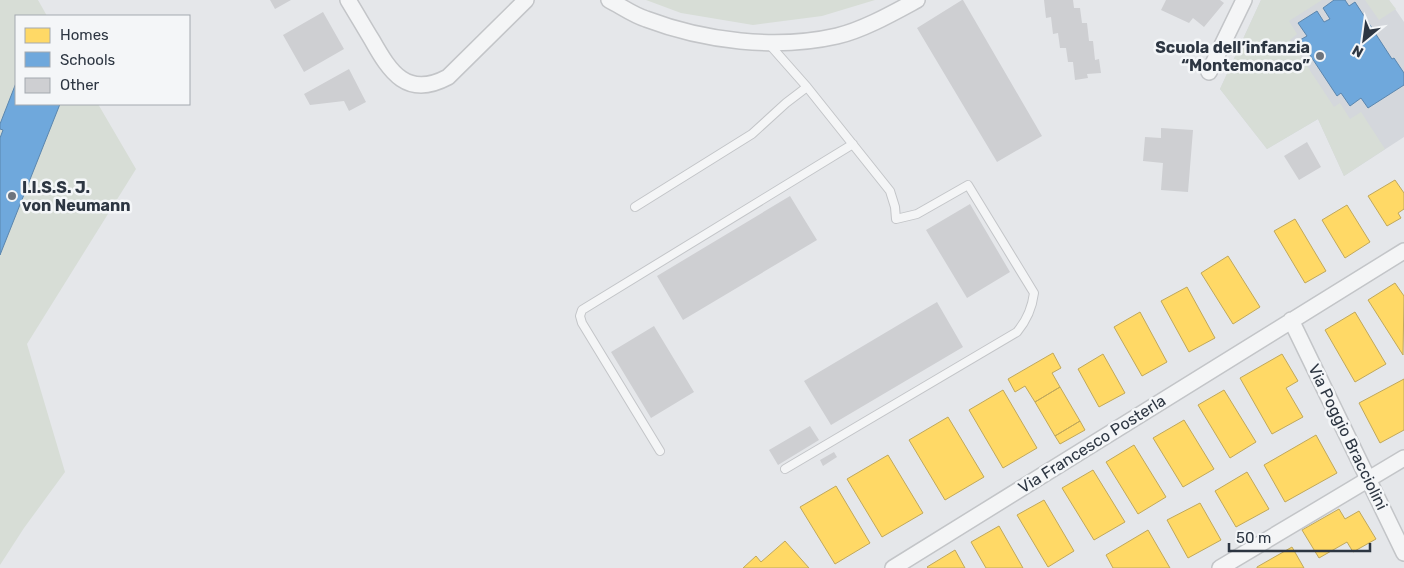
<svg xmlns="http://www.w3.org/2000/svg" width="1404" height="568" font-family="Rubik,sans-serif">
<rect width="100%" height="100%" fill="#e5e7ea"/>
<path fill="#d4d7dc" d="M1261 0H1389L1404 22V137L1344 176 1318 119 1267 149 1220 89Z"/>
<path fill="#d7ddd6" d="M0 0H38L47 16H16V104H98L136 169 27 344 65 472 24 528 0 565Z
M646 0H875L822 16 753 25 681 13Z
M1261 0H1322L1289 21 1297 34 1290 40 1334 107 1340 103 1350 119 1361 112 1385 149 1344 176 1318 119 1267 149 1220 89Z
M1365 0H1389L1396 9 1379 20Z"/>
<path fill="#ffd966" stroke="#c0a85b" d="M1395 180 1404 193V209L1398 213 1401 218 1387 226 1368 196Z
M1347 205 1370 242 1345 258 1322 220Z
M1295 219 1326 271 1305 283 1274 231Z
M1228 256 1260 307 1233 324 1201 273Z
M1395 283 1404 296 1403 355 1368 300Z
M1187 287 1215 338 1189 352 1161 301Z
M1140 312 1167 362 1142 376 1114 327Z
M1355 312 1386 364 1355 382 1325 330Z
M1053 353 1061 368 1052 373 1060 387 1035 402 1025 386 1015 392 1008 379Z
M1103 354 1125 393 1099 407 1078 369Z
M1282 354 1298 381 1286 388 1303 417 1272 434 1240 378Z
M1404 379V430L1380 443 1359 403Z
M1060 387 1080 421 1055 436 1035 402Z
M1003 390 1037 448 1003 468 969 410Z
M1224 390 1256 442 1230 458 1198 405Z
M948 417 984 477 945 500 909 440Z
M1184 420 1214 469 1183 487 1153 438Z
M1080 421 1085 430 1060 444 1055 436Z
M1316 435 1337 473 1285 502 1264 465Z
M1134 445 1166 497 1138 514 1106 462Z
M888 455 923 513 882 537 847 479Z
M1093 470 1125 522 1094 540 1062 488Z
M1247 472 1269 509 1236 527 1215 491Z
M836 486 870 543 835 564 800 507Z
M1044 500 1074 551 1048 567 1017 515Z
M1200 503 1221 540 1188 558 1167 520Z
M1339 509 1345 519 1359 511 1376 539 1353 552 1347 542 1319 558 1302 530Z
M999 526 1023 568H986L971 542Z
M1148 530 1170 568H1113L1106 555Z
M785 541 809 568H743L756 556 761 562Z
M1292 547 1304 568H1257V567Z
M955 550 965 568H928L927 567Z"/>
<path fill="#6fa8dc" stroke="#5b86ae" d="M1334 0H1345L1349 6 1355 2 1392 59 1394 58 1404 73V85L1368 108 1361 98 1350 106 1341 93 1337 96 1300 40 1307 36 1298 23 1317 11 1324 22 1330 19 1323 8Z
M16 83V104H60L0 255V138L3 130 0 129V124Z"/>
<path fill="#cecfd2" d="M270 0H291L275 9Z
M962 0H963L1042 136 997 162 917 28Z
M1044 0H1073L1074 8H1080L1082 23H1087L1089 41H1093L1095 60 1099 59 1101 73 1087 74 1088 78 1075 80 1073 62H1068L1066 48H1060L1058 33 1053 34 1051 17 1046 18Z
M1166 0H1220L1224 3 1204 27 1193 18 1189 23 1161 10Z
M323 12 344 49 304 72 283 35Z
M349 69 366 102 349 111 344 101 310 105 304 94Z
M1161 128 1193 130 1188 192 1161 190 1163 163 1143 161 1145 137 1161 138Z
M1307 142 1321 167 1299 180 1284 156Z
M790 196 817 240 683 320 657 276Z
M970 204 1010 272 967 298 926 230Z
M937 302 963 347 831 425 804 381Z
M654 326 694 392 651 418 611 352Z
M810 426 819 440 778 465 769 450Z
M834 452 837 457 823 466 820 460Z"/>
<g fill="none" stroke-linecap="round" stroke-linejoin="round">
<g stroke="#c3c5c8" stroke-width="10">
<path id="service" d="M769 44 807 87 890 191 895 207 896 219 917 214 968 185 1034 293C1032 309 1027 320 1017 332L785 469
M635 207 752 134 786 103 807 87
M660 451 582 323 580 316 582 310 853 144"/>
</g>
<g stroke="#c3c5c8" stroke-width="18">
<path id="minor" d="M348 0C356 13 364 27 372 40 390 72 407 99 448 77L526 0
M609 0C621 6 633 15 646 19 704 41 776 50 837 36 863 30 893 13 917 0
M1209 72 1244 0
M1291 320 1404 553
M893 568 1404 251
M1220 568 1404 458"/>
</g>
<use href="#service" stroke="#f4f5f6" stroke-width="8"/>
<use href="#minor" stroke="#f4f5f6" stroke-width="15"/>
</g>
<g fill="#6d747d" stroke="#f4f6f8" stroke-width="2">
<circle cx="1320" cy="56" r="5"/>
<circle cx="12" cy="196" r="5"/>
</g>
<g text-anchor="middle" dominant-baseline="central" stroke-width="5" stroke-linejoin="round" paint-order="stroke">
<g font-size="16" font-weight="bold" fill="#2d3642" stroke="#f4f6f8" text-anchor="end">
<text x="1310" y="47">Scuola dell’infanzia<tspan x="1310" dy="18">“Montemonaco”</tspan></text>
<text x="22" y="187" text-anchor="start">I.I.S.S. J.<tspan x="22" dy="18">von Neumann</tspan></text>
</g>
<g font-size="16" fill="#2d3642" stroke="#f4f6f8">
<text transform="translate(1348 437) rotate(64)">Via Poggio Bracciolini</text>
<text transform="translate(1092 444) rotate(-32)">Via Francesco Posterla</text>
</g>
</g>
<rect x="15" y="15" width="175" height="90" fill="#f4f6f8" stroke="#a4a9af"/>
<rect x="25" y="28" width="25" height="15" fill="#ffd966" stroke="#a4a9af"/>
<text x="60" y="40" font-size="15" fill="#2d3642">Homes</text>
<rect x="25" y="52" width="25" height="15" fill="#6fa8dc" stroke="#a4a9af"/>
<text x="60" y="65" font-size="15" fill="#2d3642">Schools</text>
<rect x="25" y="78" width="25" height="15" fill="#cecfd2" stroke="#a4a9af"/>
<text x="60" y="90" font-size="15" fill="#2d3642">Other</text>
<g transform="translate(1364 40) rotate(209)" stroke="#f4f6f8" stroke-width="4" paint-order="stroke">
<path d="M0-4L9 19L0 12L-9 19Z" fill="#2d3642"/>
<text y="-8" font-size="14" font-weight="bold" text-anchor="middle" fill="#2d3642">N</text>
</g>
<path d="M1229 543v8h141v-8" fill="none" stroke="#2d3642" stroke-width="2.5"/>
<text x="1236" y="543" font-size="15" fill="#2d3642" stroke="#f4f6f8" stroke-width="4" paint-order="stroke">50 m</text>
</svg>
